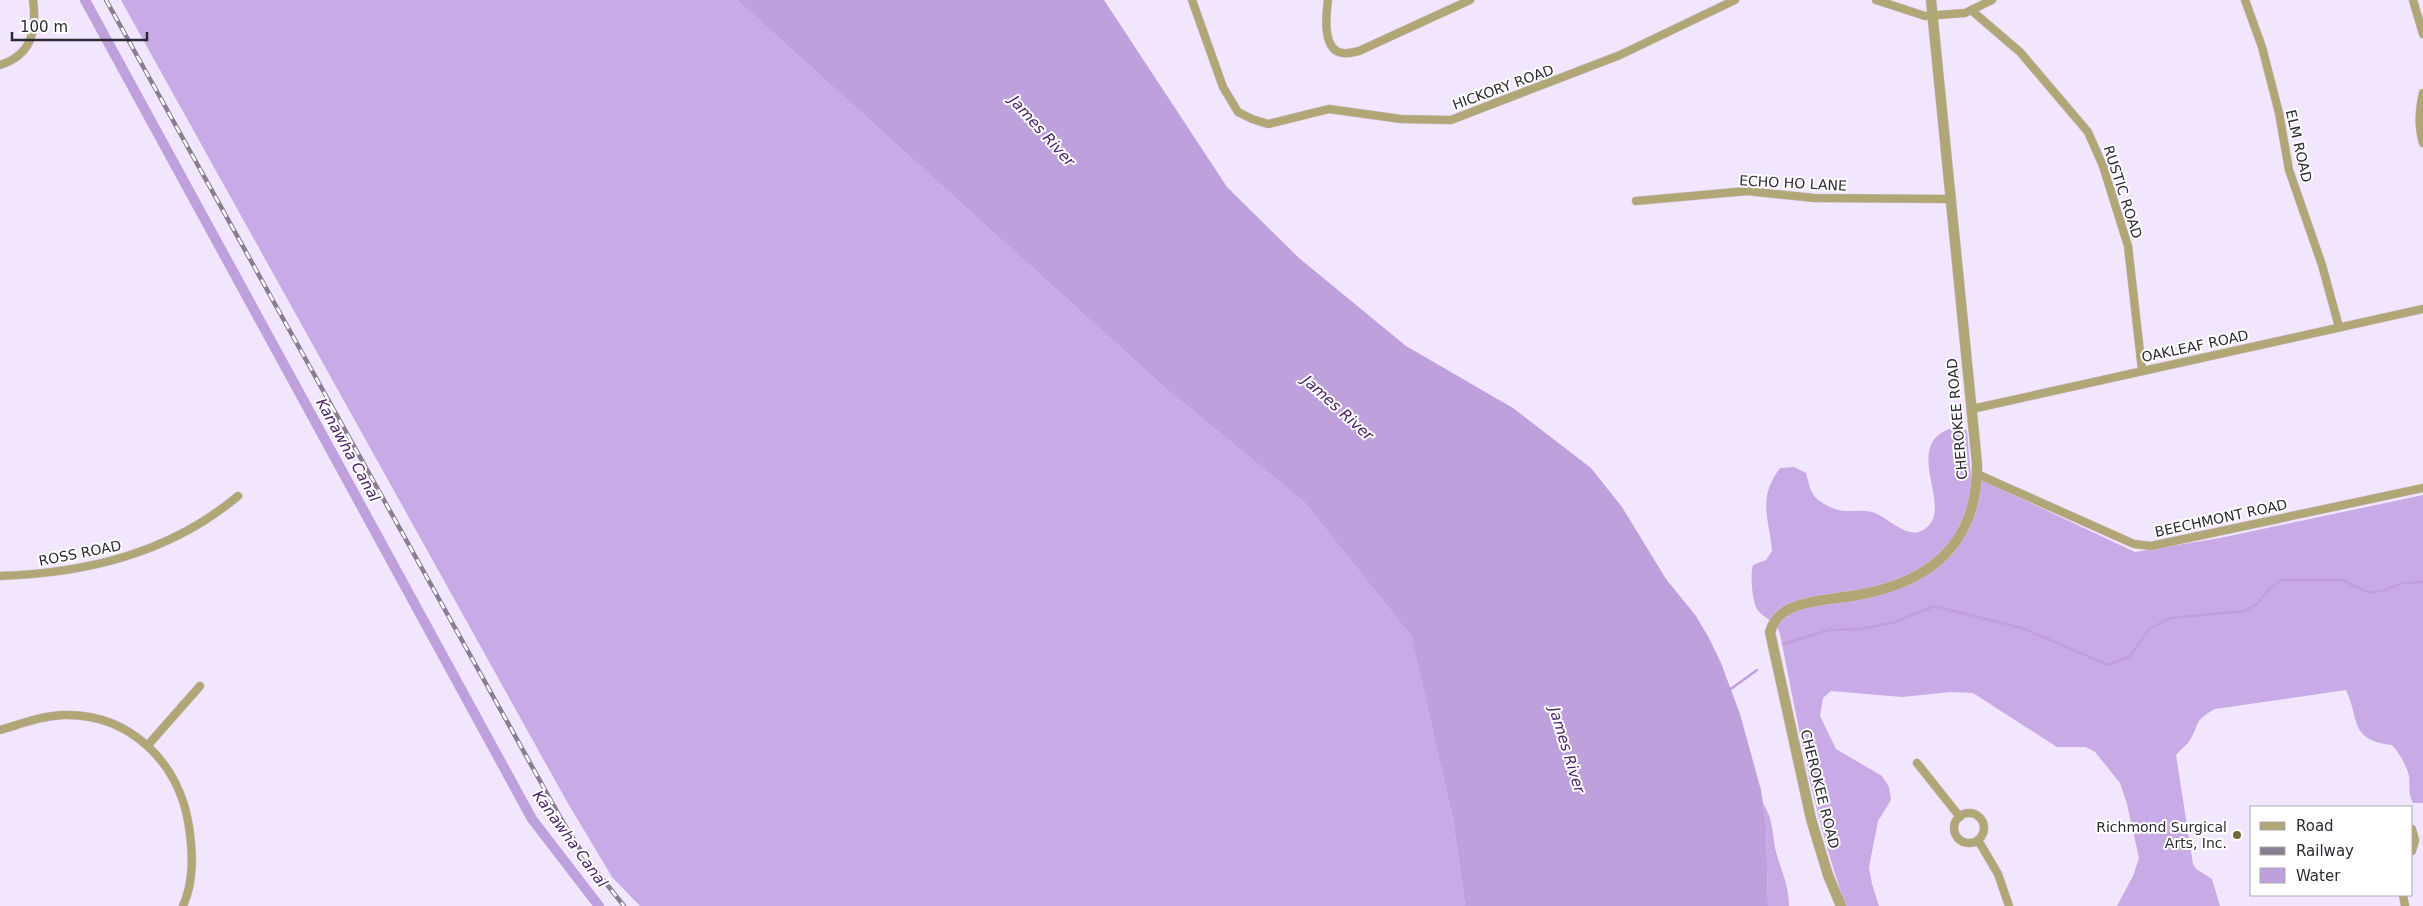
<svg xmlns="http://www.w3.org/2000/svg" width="2423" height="906" font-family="'DejaVu Sans',sans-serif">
<rect width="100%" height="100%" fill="#f2e6ff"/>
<path fill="#c8aae7" d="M121 0H737L1165 388 1304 502 1411 636 1453 820 1465 906H640L612 877 566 800Z
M1955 427H1962L1967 431 1971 475 2135 552 2220 538 2423 495V803H2413C2408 795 2410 785 2409 776 2406 764 2399 753 2392 745 2349 740 2360 720 2346 690L2215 709C2192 721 2200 726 2188 743 2184 747 2179 751 2176 755L2193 864 2196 869 2212 879 2220 906H2117L2133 876 2139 858 2127 804 2120 783 2095 752 2086 747H2057L1973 693 1951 692 1902 697 1831 691 1823 698 1820 716 1836 749 1882 776 1889 787 1891 800 1878 821 1869 867 1872 884 1879 906H1846C1813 814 1799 728 1780 634 1778 623 1763 618 1757 609 1752 600 1750 574 1753 565L1766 560 1772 551C1769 517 1757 499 1780 468L1794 467 1806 473C1808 479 1809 488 1813 494 1818 503 1836 511 1846 511 1854 511 1864 510 1872 512 1890 517 1911 546 1929 525 1951 502 1900 442 1955 427Z
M1763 803C1773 820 1772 829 1775 848 1780 869 1789 883 1789 906H1768L1766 824Z"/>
<path fill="#bea0dc" d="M737 0H1104L1227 187 1299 258 1406 346 1513 408 1591 468 1622 507 1666 579 1696 616 1709 638 1721 663 1740 714 1761 790 1766 824 1768 906H1465L1453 820 1411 636 1304 502 1165 388Z"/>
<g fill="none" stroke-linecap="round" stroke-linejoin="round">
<path stroke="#bea0dc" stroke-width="2.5" d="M1783 644 1829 630 1861 629 1895 622 1934 606 2022 628 2108 665 2130 656 2149 629 2170 618 2244 611 2256 605 2271 587 2282 580H2342L2370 593 2385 590 2402 583 2423 582
M1728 691 1757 670"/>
<path stroke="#bea0dc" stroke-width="10" d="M85 0 532 819 599 906"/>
<g stroke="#cfc4da" stroke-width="9">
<path id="minor" d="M1192 0 1223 87 1238 112 1252 119 1268 124 1329 109 1401 119 1451 120 1620 55 1735 0
M1328 0C1326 15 1322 51 1343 53 1348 54 1354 52 1359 51L1470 0
M1876 0 1925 16 1965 13 1992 0
M2245 0 2262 47 2279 113 2289 170 2322 265 2339 327
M2413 0 2423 34
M1971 10 2020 52 2088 132 2103 166 2128 246 2142 370
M0 65C32 55 37 30 33 0
M2423 93C2419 111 2418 125 2423 143
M1636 201 1747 191 1814 198 1950 199
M1972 409 2423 309
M1977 474 2134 544 2151 546 2423 488
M0 576C87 573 170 553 238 496
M0 730C21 724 41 716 63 715 130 713 180 763 189 827 193 854 194 881 183 906
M148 745 200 686
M1917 763 1960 817
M1954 828a15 15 0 1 1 30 0a15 15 0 1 1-30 0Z
M2412 829 2415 840 2412 851
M1978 840 1998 874 2009 906
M2403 895 2405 906"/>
</g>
<g stroke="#cfc4da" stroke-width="11">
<path id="tertiary" d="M1841 906 1828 875 1811 819 1770 632C1773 622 1779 614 1789 609 1811 599 1840 599 1863 594 1935 580 1978 539 1977 464L1931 0"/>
</g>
<use href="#minor" stroke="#b1a776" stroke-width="8"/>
<use href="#tertiary" stroke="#b1a776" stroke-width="10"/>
<g stroke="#877f90" stroke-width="4.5">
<path id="rail" d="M106 0 564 824 585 857 624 906"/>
</g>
<use href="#rail" stroke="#fff" stroke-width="2.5" stroke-dasharray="8" stroke-linecap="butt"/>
</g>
<circle fill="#726835" stroke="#fff" stroke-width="2" cx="2237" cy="835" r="5"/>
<g text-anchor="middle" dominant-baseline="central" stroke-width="4" stroke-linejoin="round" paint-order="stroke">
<g font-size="14" fill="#2d2932" stroke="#fff">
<text transform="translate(1503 87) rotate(-20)">HICKORY ROAD</text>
<text transform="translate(2299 146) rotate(77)">ELM ROAD</text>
<text transform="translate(1793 183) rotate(3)">ECHO HO LANE</text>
<text transform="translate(2123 192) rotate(72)">RUSTIC ROAD</text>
<text transform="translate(2195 346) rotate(-12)">OAKLEAF ROAD</text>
<text transform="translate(1957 419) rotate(-95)">CHEROKEE ROAD</text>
<text transform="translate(2221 518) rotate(-12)">BEECHMONT ROAD</text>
<text transform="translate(80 553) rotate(-11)">ROSS ROAD</text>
<text transform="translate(1820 789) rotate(76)">CHEROKEE ROAD</text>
</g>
<g font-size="14" fill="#2d2932" stroke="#fff" text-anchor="end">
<text x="2227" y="827">Richmond Surgical<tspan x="2227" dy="16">Arts, Inc.</tspan></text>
</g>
<g font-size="15" font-style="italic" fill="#492167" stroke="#fff">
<text transform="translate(1042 131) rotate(48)">James River</text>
<text transform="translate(1338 408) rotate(42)">James River</text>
<text transform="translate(348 450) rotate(61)">Kanawha Canal</text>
<text transform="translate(1567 750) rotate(73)">James River</text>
<text transform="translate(570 839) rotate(54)">Kanawha Canal</text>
</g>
</g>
<rect x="2250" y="806" width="162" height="90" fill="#ffffff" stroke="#aba9ad"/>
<rect x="2260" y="822" width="25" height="8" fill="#b1a776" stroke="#aba9ad"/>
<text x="2296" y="831" font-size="15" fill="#2d2932">Road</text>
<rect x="2260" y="847" width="25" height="8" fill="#877f90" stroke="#aba9ad"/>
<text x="2296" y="856" font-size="15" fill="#2d2932">Railway</text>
<rect x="2260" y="868" width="25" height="15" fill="#bea0dc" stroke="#aba9ad"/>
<text x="2296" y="881" font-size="15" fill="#2d2932">Water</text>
<path d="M12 32v8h135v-8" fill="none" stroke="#2d2932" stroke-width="2.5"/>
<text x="20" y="32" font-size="15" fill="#2d2932" stroke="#ffffff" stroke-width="4" paint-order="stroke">100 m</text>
</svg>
